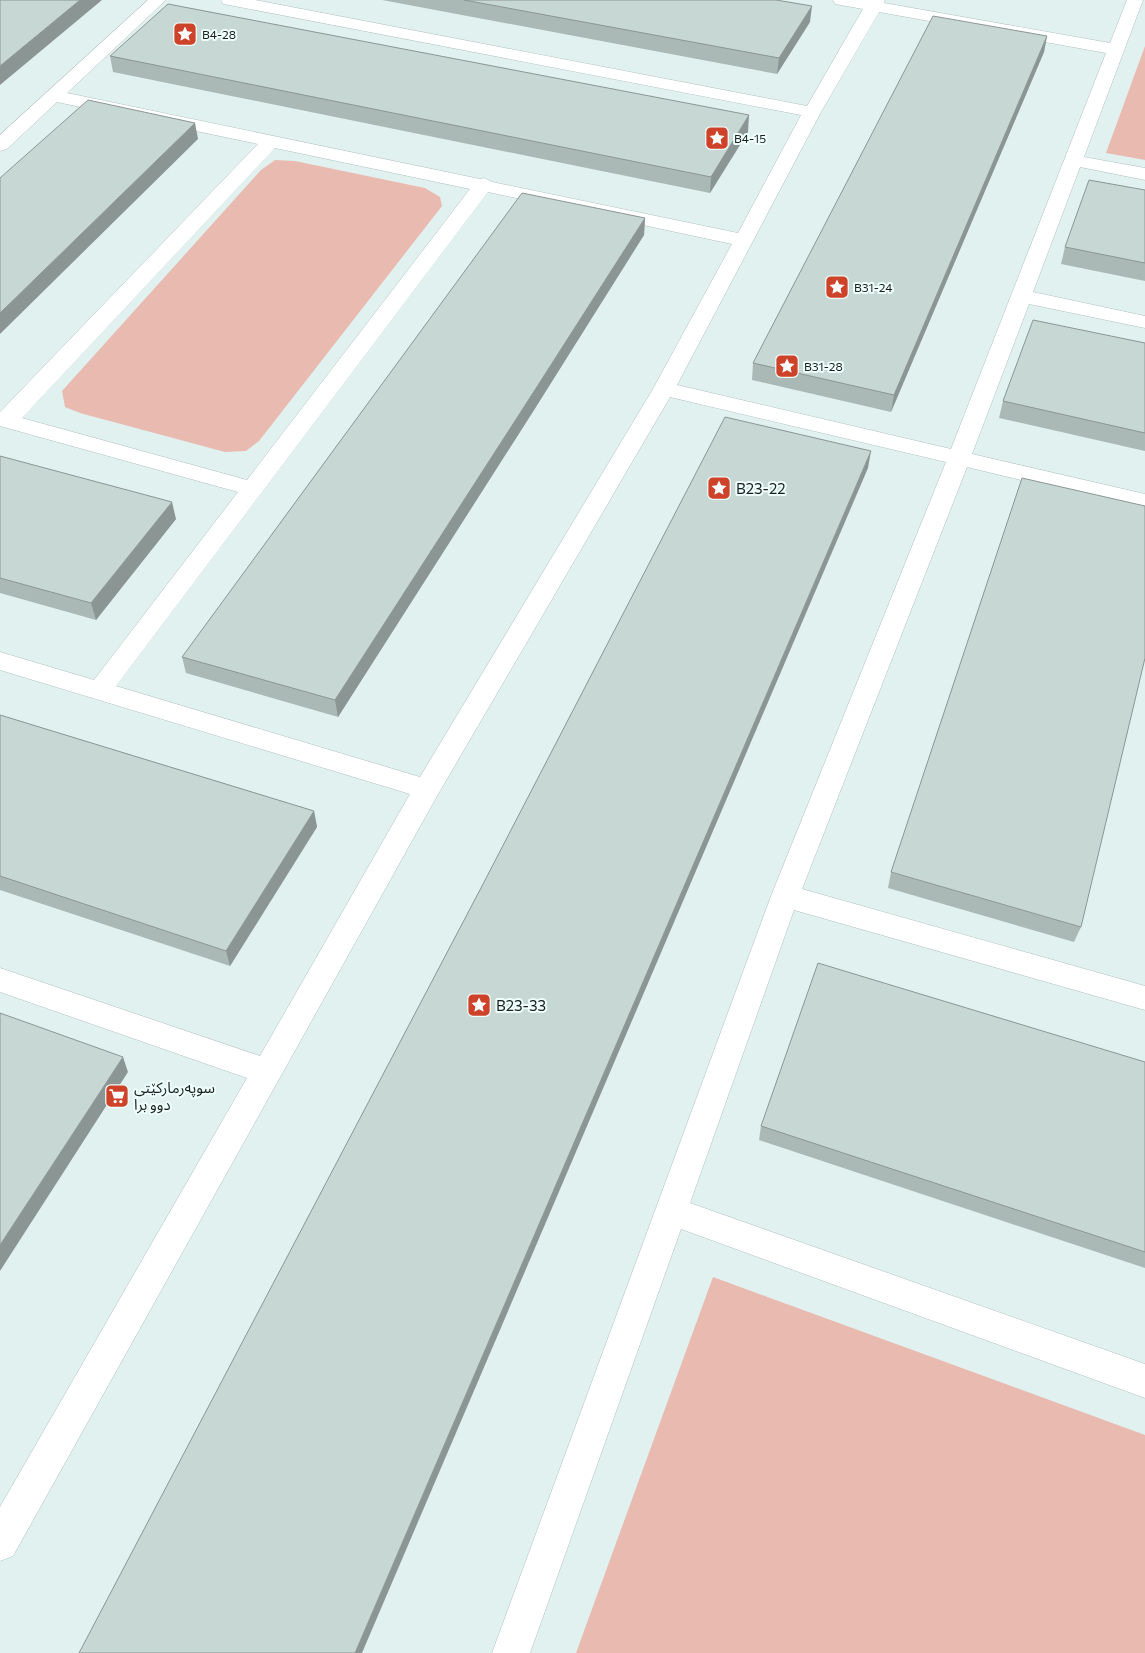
<svg xmlns="http://www.w3.org/2000/svg" width="1145" height="1653" font-family="Commissioner,'Noto Sans Arabic',sans-serif">
<rect width="100%" height="100%" fill="#e1f1ef"/>
<path fill="#e9bab0" d="M1145 46V160L1106 153Z
M275 160 295 161 425 188 440 197 442 206 259 441 246 451 225 452 80 413 65 407 62 391 261 170Z
M713 1277 1145 1435V1653H576Z"/>
<g fill="none" stroke-linecap="round" stroke-linejoin="round">
<g stroke="#b0c0bd" stroke-width="1">
<path id="minor" d="M148 0H166L67 93 480 179 484 178 492 182 738 233 801 115 229 5 223 4 221 0H255L807 106 863 9 835 4 833 0H885L884 3 1110 43 1127 0H1143L1084 157 1145 168V180L1080 167 1033 292 1145 316V328L1029 304 972 454 1145 494V510L967 467 802 889 1145 986V1010L794 910 690 1203 1145 1364V1398L681 1229 530 1653H492L771 896 946 462 670 397 437 796 13 1556 0 1561V1507L247 1078 0 992V968L260 1056 410 794 0 670V652L94 680 238 492 0 426V412L258 144 57 102 7 149 0 151V135ZM879 12 1106 53 951 449 677 385 821 112ZM275 148 470 189 247 480 22 418ZM488 192 732 244 653 389 420 777 116 686Z"/>
</g>
<use href="#minor" fill="#fff" fill-rule="evenodd"/>
</g>
<path fill="#abb9b6" d="M382 0H776L810 22 777 74Z
M1047 36 1044 52 891 412 752 380 753 363Z
M110 56 748 132 710 193 113 72Z
M1145 190V281L1061 264 1065 247Z
M645 218 644 235 534 410 338 717 186 673 182 657Z
M1145 343V451L999 418 1003 401Z
M0 456 176 519 96 620 0 593Z
M0 715 314 811 317 827 230 966 0 890Z
M891 872 1081 927 1074 942 888 888Z
M1145 1062V1268L759 1140 761 1126Z"/>
<path fill="#8b9694" d="M80 0H102L0 85V66Z
M812 6 810 22 777 74 779 58Z
M1047 36 1044 52 891 412 894 395Z
M749 115 748 132 710 193 711 177Z
M195 123 198 139 0 334V313Z
M645 218 644 235 534 410 338 717 335 700Z
M871 451 868 468 362 1653H355Z
M172 502 176 519 96 620 91 603Z
M314 811 317 827 230 966 226 951Z
M123 1057 128 1072 0 1271V1245Z"/>
<path fill="#c7d7d4" stroke="#8b9694" d="M0 0H80L0 66Z
M464 0H776L812 6 779 58Z
M168 4 749 115 711 177 110 56Z
M933 16 1047 36 894 395 753 363Z
M88 100 195 123 0 313V178Z
M1089 180 1145 190V263L1065 247Z
M522 193 645 218 533 393 335 700 182 657Z
M1033 320 1145 343V433L1003 401Z
M725 417 871 451 355 1653H79L482 886Z
M0 456 172 502 91 603 0 578Z
M1022 478 1145 506V658L1081 927 891 872Z
M0 715 314 811 226 951 0 876Z
M818 963 1145 1062V1252L761 1126Z
M0 1013 123 1057 0 1245Z"/>
<defs>
<g id="sight-square" transform="scale(1.25)"><rect x="-9" y="-9" width="18" height="18" rx="4" fill="#cd4228" stroke="#eefffc"/><path d="M0-6L1.8-2.2L6-1.7L2.9 1.2L3.7 5.4L0 3.3L-3.7 5.4L-2.9 1.2L-6-1.7L-1.8-2.2Z" fill="#fff"/></g>
<g id="supermarket-square" transform="scale(1.25)"><rect x="-9" y="-9" width="18" height="18" rx="4" fill="#cd4228" stroke="#eefffc"/><path d="M-6-5.5h2.5l.6 2H6L4.5 2H-2.5L-4.4-4H-6ZM-1.5 3.2a1.3 1.3 0 1 0 .1 0ZM3 3.2a1.3 1.3 0 1 0 .1 0Z" fill="#fff"/></g>
</defs>
<g fill-rule="evenodd">
<use href="#sight-square" x="185" y="34"/>
<use href="#sight-square" x="717" y="138"/>
<use href="#sight-square" x="837" y="287"/>
<use href="#sight-square" x="787" y="366"/>
<use href="#sight-square" x="719" y="488"/>
<use href="#sight-square" x="479" y="1005"/>
<use href="#supermarket-square" x="117" y="1096"/>
</g>
<g text-anchor="middle" dominant-baseline="central" stroke-width="4" stroke-linejoin="round" paint-order="stroke">
<g font-size="12" fill="#191f1e" stroke="#eefffc" text-anchor="start">
<text x="202" y="34">B4-28</text>
<text x="734" y="138">B4-15</text>
<text x="854" y="287">B31-24</text>
<text x="804" y="366">B31-28</text>
</g>
<g font-size="15" fill="#191f1e" stroke="#eefffc" text-anchor="start">
<text x="736" y="488">B23-22</text>
<text x="496" y="1005">B23-33</text>
<text x="134" y="1087">سوپەرمارکێتی<tspan x="134" dy="17">دوو برا</tspan></text>
</g>
</g>
</svg>
